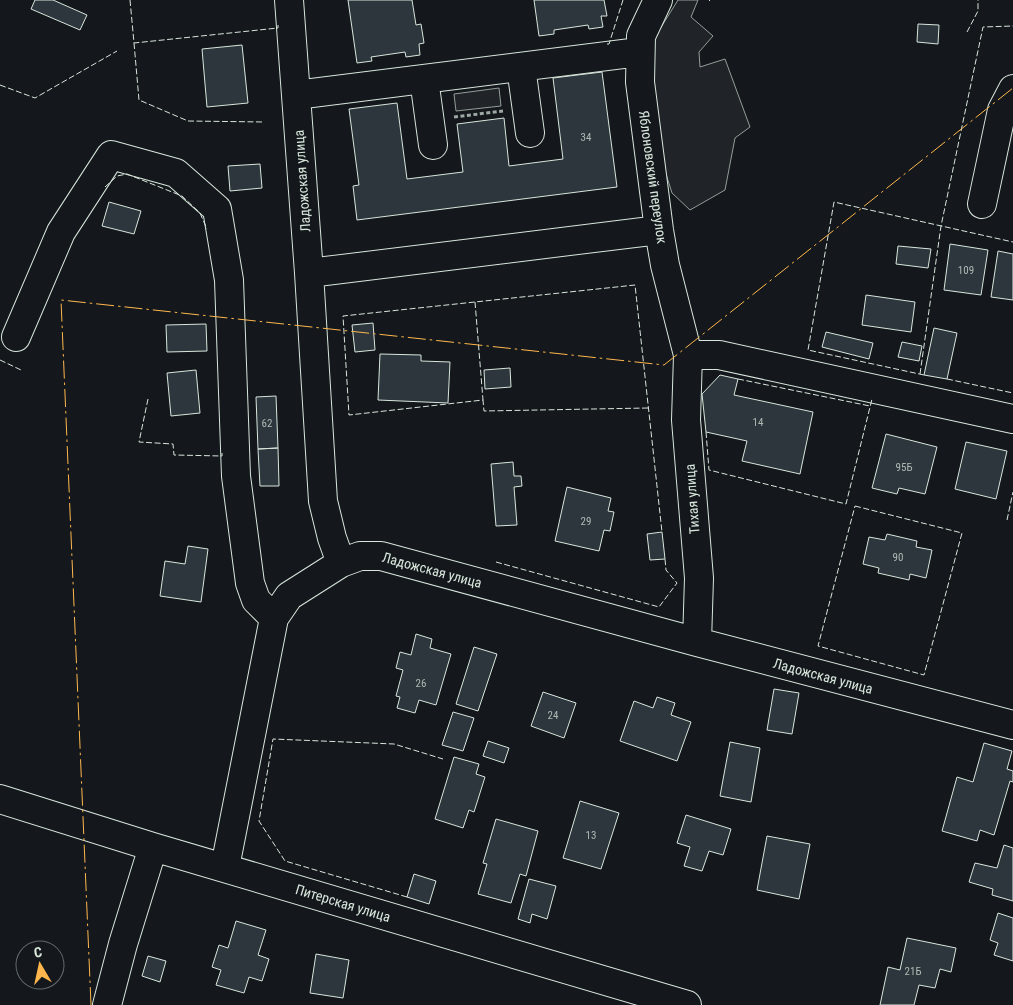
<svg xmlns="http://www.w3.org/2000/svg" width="1013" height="1005" font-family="'Roboto Condensed',sans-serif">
<rect width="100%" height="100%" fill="#14181c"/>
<path fill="#202428" stroke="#939e99" d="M678 0H698L691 17 713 36 699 52 700 67 725 59 750 127 735 138 725 190 690 210 672 193 660 155 648 82 655 37Z
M499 88 501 106 456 111 454 94Z"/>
<path fill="#2c363c" stroke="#d8e6dc" d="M35 0H53L87 15 80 30 31 9Z
M348 0H412L416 25 421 24 424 43 419 44 420 55 406 57 405 52 371 57 372 61 357 63Z
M534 0H604L607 16H601L603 27 589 29 588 25 554 30V34L539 36Z
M918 24 939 25 938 44 917 42Z
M242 45 248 103 207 107 202 49Z
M602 72 617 187 357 220 353 186 359 185 349 109 397 103 407 179 463 172 457 124 504 118 509 166 563 159 553 78Z
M260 164 262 188 230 191 228 166Z
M109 202 141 211 134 234 102 226Z
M950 244 988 250 981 295 944 290Z
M898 246 931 249 928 268 896 264Z
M998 251 1013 254V300L991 297Z
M866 295 915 302 911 332 862 325Z
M373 323 375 350 355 352 352 325Z
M206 324 207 351 167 352 166 325Z
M934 328 957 333 947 379 924 375Z
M826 332 873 343 869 359 822 347Z
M902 342 922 346 919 361 898 357Z
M380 354 421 355V361L450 362 448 403 378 400Z
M510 368 511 387 485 389 484 370Z
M196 370 200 413 171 416 167 373Z
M720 375 738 379 734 395 813 412 800 474 742 461 747 441 706 432 702 394Z
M276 396 278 448 258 449 256 397Z
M886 434 937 447 925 494 899 488 897 494 872 488Z
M966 442 1007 451 996 499 955 489Z
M278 448 279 486H260L258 449Z
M513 462 514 476H521L522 486 514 487 517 525 496 526 491 464Z
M567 487 611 498 608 511 614 512 610 531 604 530 599 551 555 541Z
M662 532 665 559 650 560 647 534Z
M887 534 917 541 916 547 932 550 926 578 910 574 909 580 878 573 879 568 863 564 869 537 885 540Z
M188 546 208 549 201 602 160 596 165 561 185 564Z
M416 634 432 639 430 648 451 654 436 705 419 700 415 713 397 708 400 697 396 696 403 670 396 668 400 652 411 655Z
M474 647 497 654 478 711 456 704Z
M774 689 799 693 792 734 767 730Z
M543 692 576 703 564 738 531 726Z
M657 697 675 703 671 715 691 722 677 761 620 741 634 701 653 708Z
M453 712 474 718 463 751 442 745Z
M488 741 509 748 504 763 483 756Z
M730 742 760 748 751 802 720 796Z
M984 743 1012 751 1007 769 1013 771V782L1010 781 994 835 980 830 977 841 942 831 957 777 973 782Z
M454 757 479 764 476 774 485 777 474 812 469 810 463 828 435 819Z
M580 801 619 813 601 869 563 858Z
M686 815 731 829 723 855 709 851 702 871 684 866 690 847 677 843Z
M496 819 538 831 526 876 520 874 511 903 478 894 487 864 483 863Z
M767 836 810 844 799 899 757 890Z
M1004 845 1013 848V901L992 895 993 889 969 882 975 863 997 868Z
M414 874 436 881 429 904 407 897Z
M529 879 556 886 547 919 532 914 530 923 518 919Z
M998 913 1013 918V961L994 955 998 943 990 940Z
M236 921 266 930 258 955 269 959 262 981 249 977 244 993 216 985 221 970 212 967 219 945 228 948Z
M907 938 956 948 951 972 940 969 935 988 919 985 914 1005H880L888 967 900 970Z
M316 954 349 960 343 998 310 993Z
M148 956 166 961 160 982 142 976Z"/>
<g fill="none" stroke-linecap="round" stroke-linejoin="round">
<g stroke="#d8e6dc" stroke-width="30">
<path id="minor" d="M289 0 309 273 323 501 332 538 341 563
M658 0 641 36 640 82 659 230 665 265 688 355 686 420 699 578 697 642
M521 67 530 133
M424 79 433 145
M296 95 639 52
M982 204 1002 110 1013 89
M309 273 659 230
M16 337 61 232 111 155 176 173 217 209 229 280 236 476 250 583 256 600 274 618
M688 355H719L1013 419
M0 799 153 847 687 1005
M225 867 274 618 289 596 341 563 360 556H381L697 642 1013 725
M107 1005 123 944 153 847"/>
</g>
<path stroke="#9da8a2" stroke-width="3" stroke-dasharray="4 2.5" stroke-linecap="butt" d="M454 117 503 111"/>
<use href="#minor" stroke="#14181c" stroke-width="28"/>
<path stroke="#d8e6dc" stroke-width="1" stroke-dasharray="6 2.5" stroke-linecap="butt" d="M130 0 134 43 278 28V25
M709 1 710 0
M967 32 978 11V0
M134 43 139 100 188 121 264 122
M607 44H609L623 0
M0 85 35 98 117 51
M105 187 117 176 127 174 182 196 200 213 207 229
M475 302 483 400
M0 360 21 370
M920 374 941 226 983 27 1013 26
M924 375 808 350 834 202 1013 242
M738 379 870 406
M947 379 1013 393
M148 399 139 442 173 444 174 455 222 456V453
M648 408 484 411 483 400 349 415 343 316 635 285 662 532
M706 432 709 470 846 504 872 399
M855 506 962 533 924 675 818 646Z
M1007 520 1013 492
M496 562 659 607 677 583 666 570 665 559
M407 897 285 861 259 821 273 739 394 744 443 759"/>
<path stroke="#ffb74d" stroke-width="1" stroke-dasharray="18 4 2.5 4" stroke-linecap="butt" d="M91 1005 61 300 664 365 1013 88"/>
</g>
<g text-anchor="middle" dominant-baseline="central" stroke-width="4" stroke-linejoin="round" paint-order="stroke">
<g font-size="11" fill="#adbab4">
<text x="586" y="137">34</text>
<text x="966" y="270">109</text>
<text x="758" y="422">14</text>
<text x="267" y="423">62</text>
<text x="904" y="467">95Б</text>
<text x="586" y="521">29</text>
<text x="898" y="557">90</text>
<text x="421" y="683">26</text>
<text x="553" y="715">24</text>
<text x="591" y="835">13</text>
<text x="913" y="971">21Б</text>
</g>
<g font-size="14" fill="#d8e6dc" stroke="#14181c">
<text transform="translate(653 177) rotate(82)">Яблоновский переулок</text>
<text transform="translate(302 181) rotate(-94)">Ладожская улица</text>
<text transform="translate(692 499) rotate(-94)">Тихая улица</text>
<text transform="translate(432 570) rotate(15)">Ладожская улица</text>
<text transform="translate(823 676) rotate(15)">Ладожская улица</text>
<text transform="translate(343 903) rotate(17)">Питерская улица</text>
</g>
</g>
<g transform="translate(40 965) rotate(351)"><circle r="24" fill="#14181c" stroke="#626a69"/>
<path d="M0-4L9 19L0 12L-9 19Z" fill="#ffb74d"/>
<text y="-8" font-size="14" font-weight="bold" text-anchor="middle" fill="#d8e6dc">С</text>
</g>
</svg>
